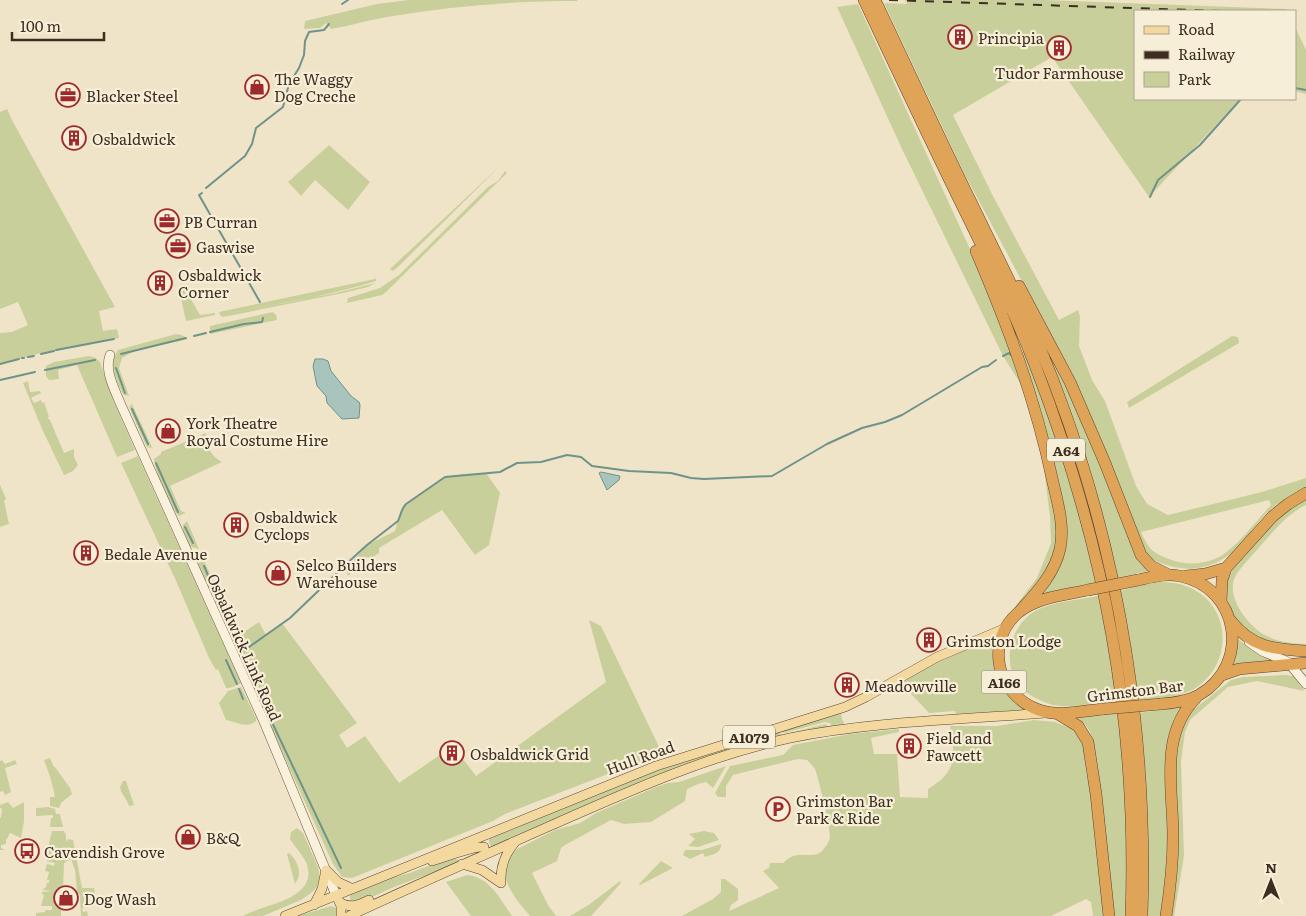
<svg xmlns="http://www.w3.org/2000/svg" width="1306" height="916" font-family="Literata,serif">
<rect width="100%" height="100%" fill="#f0e4c8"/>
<path fill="#c9cf9b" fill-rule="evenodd" d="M408 0H577V1C513 1 450 6 387 17 368 20 350 26 331 29L326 23 320 28 304 29 305 21 377 4Z
M905 0H1045L1286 9 1287 11H1135V99H1240L1149 197 1052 57 953 115 993 196 1059 320 1078 310 1080 316 1079 346 1092 380 1105 401 1136 486 1147 504 1168 515 1262 492 1306 478V488C1294 495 1280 501 1270 510 1258 521 1250 534 1239 546 1212 574 1180 574 1147 557L1064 360 963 171 884 3 907 4ZM1269 500 1271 505C1258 519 1235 549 1219 557 1198 568 1172 564 1153 551 1148 547 1144 538 1141 532Z
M858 4 980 271 1016 361 1022 386 1003 356 902 149 837 7Z
M1295 27 1306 50V94L1295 91Z
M7 109 13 122 115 307 99 311 103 331 117 329 119 338 57 351 56 350 54 352 37 354 0 364V333L12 332 28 325 18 302 0 309V112Z
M329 145 370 182 348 210 315 180 301 196 288 182Z
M501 165 399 266 393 271 390 269Z
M505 171 507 173 386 292 382 295 347 303 348 298 380 288 399 275 488 187 498 181Z
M376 277V281C325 297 272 305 220 315L219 312 375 279Z
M375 283 368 287 343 293 223 317 220 315 336 293Z
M182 284 200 315 215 313V315L186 321 179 289Z
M273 312 276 315 277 320 210 334V326Z
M1040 332 1059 368 1149 571 1117 578Z
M176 334 182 335 188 339 134 351 122 358 119 368 129 396 124 395C115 382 108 364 118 350Z
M1232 336 1238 337 1239 343 1129 408 1127 402Z
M1024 349 1058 437 1098 582 1043 594 1051 580 1065 540 1021 354Z
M89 356 96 358 100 362 114 402 135 450 117 457 77 365 58 370 59 379 49 380 46 376V366L54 362Z
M28 381 30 392 40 391 41 393 31 398 34 403 41 400 42 403 44 402 49 417 47 418 50 420 64 453 74 449V457L78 465 73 471 64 475 42 429 23 383Z
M132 404 151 445 152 448 147 447 145 443 129 407Z
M1032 416 1056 509 1057 544 1052 561 1035 589 1011 612 1037 578 1051 543 1050 517 1044 468Z
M206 433C207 446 210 456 222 462L170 486 181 511 186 513 179 516C171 511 154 469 154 459L161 454V452Z
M138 456 241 683C237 685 230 689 226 688L218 669 216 670 209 658 177 583 121 463Z
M486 473 500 493 489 545 475 555 442 510 379 548V553L372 558 367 557 348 576 346 569 367 545 395 531C397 523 401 509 406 504L446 477 463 474Z
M0 485 6 499 4 501 9 524 0 527Z
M1306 497V505C1289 513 1275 529 1263 543 1255 553 1243 564 1236 575 1224 595 1248 626 1265 635 1278 642 1291 643 1306 644V648L1268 646 1235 622 1224 597 1228 578 1234 567 1278 516Z
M187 521 199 549 189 546 183 531V525Z
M203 558 228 616H224L219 612 197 565Z
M1154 582C1165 582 1177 582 1188 587 1229 603 1234 657 1201 684 1184 698 1159 698 1139 700L1120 591Z
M1101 595 1119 701C1096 703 1069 711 1047 703 1039 700 1030 696 1024 690 1000 669 1008 627 1035 611 1055 600 1079 601 1101 595Z
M589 620 601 626 662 753 505 814 493 821 352 878 342 877 333 864 228 633 232 625 238 636 259 622 266 635 282 623 357 723 339 735 347 748 365 736 399 783 453 746 476 776 606 682Z
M999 638 997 668 1026 707V710L956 714 955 711 929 713 900 682C932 664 964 649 999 638Z
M1237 639 1256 651 1280 660 1231 666Z
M1286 675 1293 676 1304 691 1257 681 1228 687 1190 720 1185 732 1181 761 1184 856 1174 916H1170L1174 756 1176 741 1188 714 1231 680 1243 677Z
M241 687 256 718V721C247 729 236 722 226 720L219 703 228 691Z
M1183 707 1172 726 1169 849 1163 916H1145L1139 713Z
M841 712 842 719 845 725 832 727 830 723 825 722 784 733 782 731Z
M1104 712 1120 715 1128 814 1126 916H1112L1093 740C1090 729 1085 723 1075 717Z
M1034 720 1055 722 1070 728 1072 727 1084 746 1087 777 1094 790 1106 916H1093L1091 902 1086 899 1051 916H682L713 899 721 892V879H725L738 889V900L731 905 729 911 779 888 763 871 769 868 770 863H783C798 847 812 861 822 851 825 848 829 842 830 838 830 828 819 779 815 769 813 766 810 763 807 760L798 759 733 775 726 786V797H718L715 793 730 766 783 755 793 745 850 734 899 729V732L871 738 874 754H897L900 797 928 798V789C958 771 955 757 950 726H997Z
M825 724 829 727C779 740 727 750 678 767 615 790 555 822 492 847L489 843V838L644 774 779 732 782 735Z
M50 758 54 767H55L70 788 72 794 61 803 59 808 50 806V797H55C53 785 49 773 44 760Z
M2 760 5 764 15 760 17 764 5 768 11 792 5 795 3 791 0 792V761Z
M726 766 713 788 706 782 698 784 687 789 685 801 651 822 624 824 611 820 565 845 561 848 557 861 532 873 548 905 556 916H530C520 904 505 888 505 871 505 865 509 858 511 852L555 830 580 823 596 813 656 787 668 783 679 782Z
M123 781H126L134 805 129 806C127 799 121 794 120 787Z
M8 802 13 808 24 802V821L21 838 10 833 7 839 6 840V844L1 845V848L5 850H0V852V818L1 817 2 809 0 808V805Z
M48 807 55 809 56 814H60L63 827H50L51 818H53V815L36 816V808Z
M297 828 303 833 318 867 320 878 317 887 311 893 301 900 263 916H243C262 904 321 900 306 862 302 854 295 847 290 839L291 832Z
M52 831H64L66 835V842L68 839 73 840 82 888H94L95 894 85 897 86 907 82 908 83 912 87 911 88 916H81L80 895 77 892 75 870 71 859 64 863 63 889H60L59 894 53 891 59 896H62L61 916H36V913L45 912V910H52V906H41L44 895 42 894V892L52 891 42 890 46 887 47 883H49V880H47L49 872 45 871 47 864 54 866 55 863 47 861 49 850 54 852 55 850 48 847Z
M704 831 714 833 719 840 698 847 688 846 695 839 689 834Z
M721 844C721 854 713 854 705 857L703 853 690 859 683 855 685 850H702Z
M289 853C298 861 303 873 295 884L287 854Z
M452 858 463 861 394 887 355 905 350 902V894L379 881 410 873 438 862Z
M661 861 673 868 640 885 639 884Z
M467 875C490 877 500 899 512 916H471L446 882Z
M620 881 621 883 591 916H570L590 904Z
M331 906 337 908V916H297Z"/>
<path fill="#a9c4bc" stroke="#6f938a" d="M315 359H323L328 361 331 371 351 396 359 402 360 405 359 418 342 419 327 403 326 396 317 386 313 366Z
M601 472 620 476 619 480 607 490 599 473Z"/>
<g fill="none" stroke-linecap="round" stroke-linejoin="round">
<path stroke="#6f938a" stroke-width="2" d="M342 4 348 0
M1295 88 1306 90
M206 188 245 156 252 144 256 128 283 107 289 84 299 68 304 55 305 41 309 32 324 30 329 24
M202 193 199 195 260 302
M1150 197 1158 180 1200 145 1241 99
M210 332 244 324 262 322 263 318
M194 336 206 333
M56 350 114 339
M41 354 54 351
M121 354 186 338
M1003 356 1009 353 1011 355
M28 357 34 356
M22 358H24
M0 364 19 359
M116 368 125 393
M45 370 95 360
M0 380 35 372
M132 409 148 444
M156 463 178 512
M185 527 193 543
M204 566 224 612
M344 566 367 545 398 521C401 515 401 509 406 504L445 477 500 472 517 463 541 462 567 455 581 457 592 466 629 471 671 473 691 478 704 479 772 476 827 444 862 428 885 422 902 415 982 367 988 366 996 360
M233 631 249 671
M242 652 290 618 337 573
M226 660 237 684
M239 689 243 699
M260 697 341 868"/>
<g stroke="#6f573f" stroke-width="10">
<path id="secondary" d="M110 355C104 371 115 390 121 405L265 724 336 895
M1249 642 1262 651 1288 662 1306 684"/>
</g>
<g stroke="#5b4430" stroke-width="10">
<path id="primary" d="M432 861C442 858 477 845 484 847
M462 864 482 870 501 883
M326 870 338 882 351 888
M501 883C500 866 505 854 515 842
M338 899 341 906V916
M339 902C350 909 359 905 369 900
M314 905 322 889 326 870
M285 916 656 766 845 707 866 697 937 657 1006 628
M349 916C416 885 484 855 552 825 629 791 707 756 790 738 874 721 960 720 1045 713"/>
</g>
<g stroke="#5b4430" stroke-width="12">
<path id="highway" d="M864 0C895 66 926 132 958 197 985 252 1013 308 1035 365 1105 546 1138 722 1131 916
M875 0C907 67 938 135 971 202 1002 266 1035 330 1059 396 1121 562 1148 739 1142 916
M976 251C1008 326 1035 398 1052 478 1057 501 1065 525 1060 549 1054 575 1036 593 1019 612
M1019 286 1070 382 1105 463 1141 555 1151 566 1169 575
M1186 576 1205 574 1226 568
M1138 580C1152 577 1166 573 1180 576 1240 588 1251 665 1199 695 1188 701 1174 703 1161 704
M1088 590C1065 595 1038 597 1019 612 984 641 996 695 1039 710 1059 717 1082 711 1103 709
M1221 602 1222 580 1226 568 1273 516 1288 504 1306 493
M1231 621C1252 648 1274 649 1306 651
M1222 675 1239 669 1306 663
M1058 714 1078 726 1088 742 1096 794 1109 916
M1166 916C1170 890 1173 863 1173 836 1173 788 1159 735 1196 698"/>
</g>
<use href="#secondary" stroke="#faf1dc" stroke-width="9"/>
<use href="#primary" stroke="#f3d9a0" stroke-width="9"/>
<use href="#highway" stroke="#e0a458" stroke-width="11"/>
<path stroke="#3d2e20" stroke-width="2" stroke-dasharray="9 9" stroke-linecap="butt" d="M889 0 1222 11"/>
<g stroke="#5b4430" stroke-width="12" stroke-linecap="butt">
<path id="highway-bridge" d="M1088 590 1138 580
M1103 709 1161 704"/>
</g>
<use href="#highway-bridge" stroke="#e0a458" stroke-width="11"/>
</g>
<defs>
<g id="building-ring" transform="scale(1.25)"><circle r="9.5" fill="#f7eed8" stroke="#9e2a2b" stroke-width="1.5"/><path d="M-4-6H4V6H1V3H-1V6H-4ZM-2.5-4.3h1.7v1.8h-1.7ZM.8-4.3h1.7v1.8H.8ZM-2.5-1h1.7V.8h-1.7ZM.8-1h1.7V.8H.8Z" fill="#9e2a2b"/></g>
<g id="shop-ring" transform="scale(1.25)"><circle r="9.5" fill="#f7eed8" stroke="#9e2a2b" stroke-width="1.5"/><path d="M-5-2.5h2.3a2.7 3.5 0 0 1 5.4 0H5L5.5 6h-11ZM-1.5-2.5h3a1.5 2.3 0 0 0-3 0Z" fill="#9e2a2b"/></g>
<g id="office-ring" transform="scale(1.25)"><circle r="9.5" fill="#f7eed8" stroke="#9e2a2b" stroke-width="1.5"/><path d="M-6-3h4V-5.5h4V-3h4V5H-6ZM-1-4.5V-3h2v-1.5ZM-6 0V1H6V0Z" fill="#9e2a2b"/></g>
<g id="parking-ring" transform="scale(1.25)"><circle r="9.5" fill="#f7eed8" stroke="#9e2a2b" stroke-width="1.5"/><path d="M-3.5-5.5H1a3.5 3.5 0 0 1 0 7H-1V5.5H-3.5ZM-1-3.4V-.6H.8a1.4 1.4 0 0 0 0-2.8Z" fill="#9e2a2b"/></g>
<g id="bus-ring" transform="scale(1.25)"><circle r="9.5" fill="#f7eed8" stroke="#9e2a2b" stroke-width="1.5"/><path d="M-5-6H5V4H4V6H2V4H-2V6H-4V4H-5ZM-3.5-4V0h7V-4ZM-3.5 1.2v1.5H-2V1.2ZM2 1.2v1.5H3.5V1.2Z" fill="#9e2a2b"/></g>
</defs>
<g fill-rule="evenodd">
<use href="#building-ring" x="960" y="37"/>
<use href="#building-ring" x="1059" y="48"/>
<use href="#shop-ring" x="257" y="87"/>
<use href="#office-ring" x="68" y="95"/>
<use href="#building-ring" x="74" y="138"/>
<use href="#office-ring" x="167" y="221"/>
<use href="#office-ring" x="178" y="246"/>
<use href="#building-ring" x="160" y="283"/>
<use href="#shop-ring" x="168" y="431"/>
<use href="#building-ring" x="236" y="525"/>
<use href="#building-ring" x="86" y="553"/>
<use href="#shop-ring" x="278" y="573"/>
<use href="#building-ring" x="929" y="640"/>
<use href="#building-ring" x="847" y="685"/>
<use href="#building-ring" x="909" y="746"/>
<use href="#building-ring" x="452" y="753"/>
<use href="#parking-ring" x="778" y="809"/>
<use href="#shop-ring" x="188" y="837"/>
<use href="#bus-ring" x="27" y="851"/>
<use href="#shop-ring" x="66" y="898"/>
</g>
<g text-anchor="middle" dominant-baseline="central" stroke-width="4.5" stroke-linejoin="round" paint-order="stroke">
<g fill="#f7eed8" stroke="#756857" stroke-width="1">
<rect x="1047" y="438.5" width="38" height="23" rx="4"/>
<rect x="981.5" y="670.5" width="45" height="23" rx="4"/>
<rect x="723" y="725.5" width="52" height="23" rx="4"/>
</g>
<g font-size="14" font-weight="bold" fill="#3d2e20">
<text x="1066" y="450">A64</text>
<text x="1004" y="682">A166</text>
<text x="749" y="737">A1079</text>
</g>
<g font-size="15" fill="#3d2e20" stroke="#f7eed8" text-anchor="start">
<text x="978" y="37">Principia</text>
<text x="1059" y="72" text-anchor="middle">Tudor Farmhouse</text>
<text x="274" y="78">The Waggy<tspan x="274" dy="17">Dog Creche</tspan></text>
<text x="86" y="95">Blacker Steel</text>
<text x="92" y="138">Osbaldwick</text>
<text x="184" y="221">PB Curran</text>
<text x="196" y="246">Gaswise</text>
<text x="178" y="274">Osbaldwick<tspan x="178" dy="17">Corner</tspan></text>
<text x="186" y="422">York Theatre<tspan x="186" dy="17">Royal Costume Hire</tspan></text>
<text x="254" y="516">Osbaldwick<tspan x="254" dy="17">Cyclops</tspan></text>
<text x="104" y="553">Bedale Avenue</text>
<text x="296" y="564">Selco Builders<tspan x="296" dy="17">Warehouse</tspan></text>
<text x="946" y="640">Grimston Lodge</text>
<text x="864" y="685">Meadowville</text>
<text x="926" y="737">Field and<tspan x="926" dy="17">Fawcett</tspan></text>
<text x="470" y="753">Osbaldwick Grid</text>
<text x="796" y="800">Grimston Bar<tspan x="796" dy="17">Park &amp; Ride</tspan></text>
<text x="206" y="837">B&amp;Q</text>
<text x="44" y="851">Cavendish Grove</text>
<text x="84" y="898">Dog Wash</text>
</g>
<g font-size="15" fill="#3d2e20" stroke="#f7eed8">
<text transform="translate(245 647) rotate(66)">Osbaldwick Link Road</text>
<text transform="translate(1135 690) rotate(-7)">Grimston Bar</text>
<text transform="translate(640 757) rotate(-20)">Hull Road</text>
</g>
</g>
<rect x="1134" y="10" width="162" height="90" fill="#f7eed8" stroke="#ada18e"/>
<rect x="1144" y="26" width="25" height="8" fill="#f3d9a0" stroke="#ada18e"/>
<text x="1178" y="35" font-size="15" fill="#3d2e20">Road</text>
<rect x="1144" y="51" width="25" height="8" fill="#3d2e20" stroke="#ada18e"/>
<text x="1178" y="60" font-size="15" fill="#3d2e20">Railway</text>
<rect x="1144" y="72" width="25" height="15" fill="#c9cf9b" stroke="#ada18e"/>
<text x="1178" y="85" font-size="15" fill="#3d2e20">Park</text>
<g transform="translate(1271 881)" stroke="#f7eed8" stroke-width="4" paint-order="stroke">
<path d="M0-4L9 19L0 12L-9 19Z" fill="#3d2e20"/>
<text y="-8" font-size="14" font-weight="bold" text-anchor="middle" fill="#3d2e20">N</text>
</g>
<path d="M12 32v8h92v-8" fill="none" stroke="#3d2e20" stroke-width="2.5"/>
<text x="20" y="32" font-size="15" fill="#3d2e20" stroke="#f7eed8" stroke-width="4" paint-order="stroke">100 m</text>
</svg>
